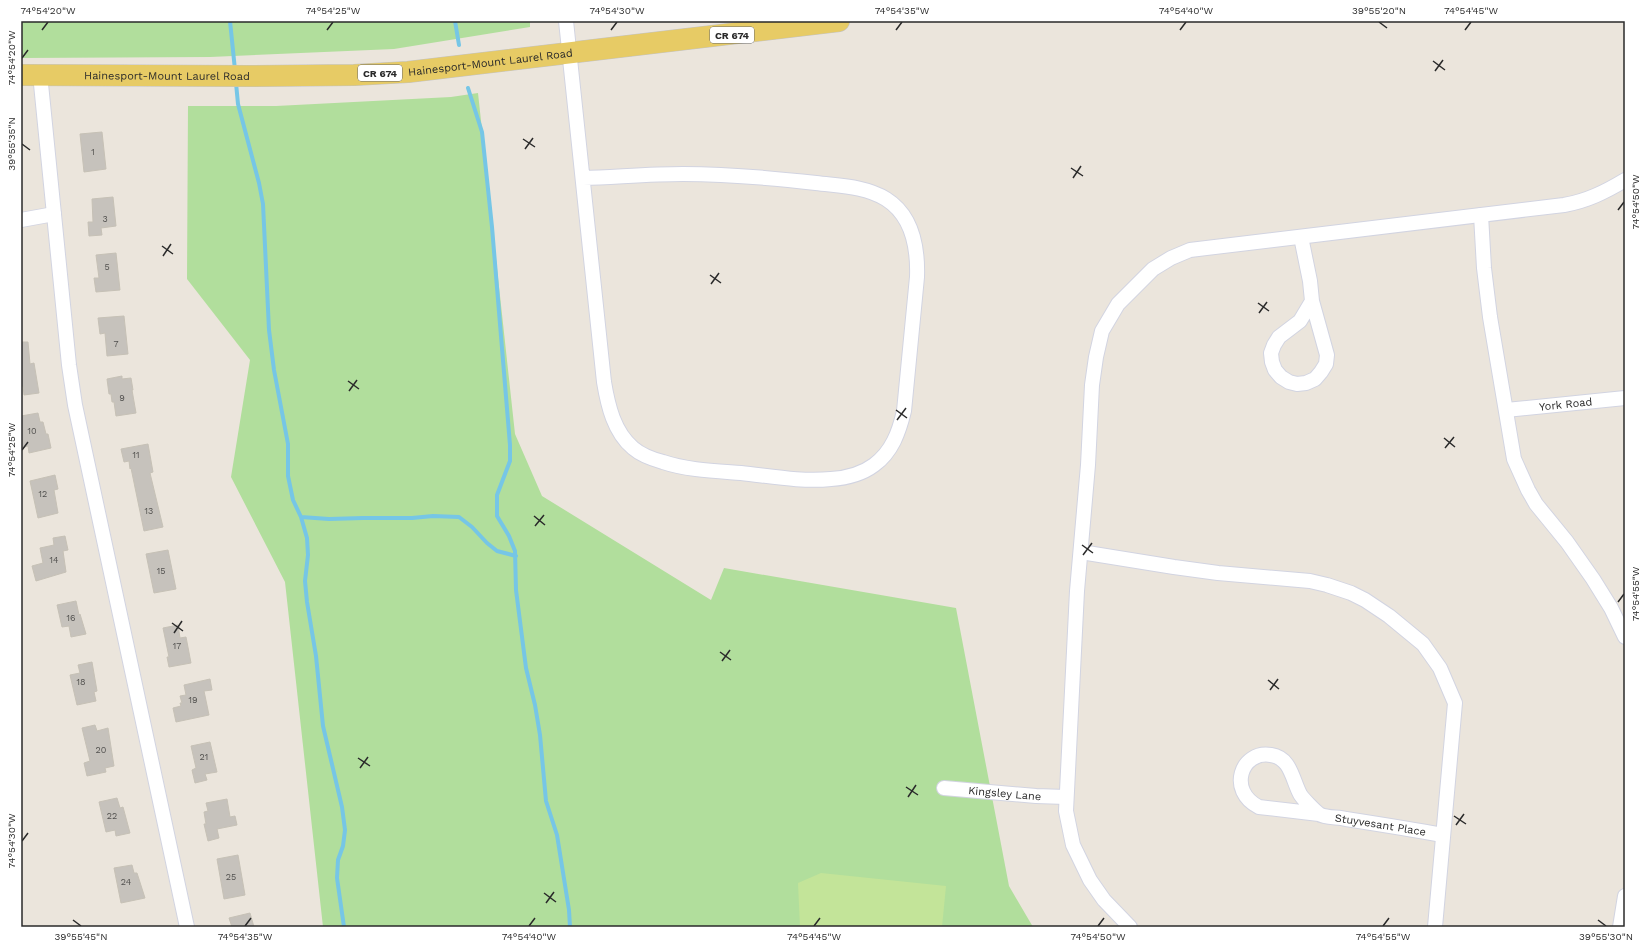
<svg xmlns="http://www.w3.org/2000/svg" width="1646" height="948" font-family="'Work Sans',sans-serif">
<rect width="100%" height="100%" fill="#ebe5dc"/>
<path fill="#b1de9c" d="M21 21H530V27L394 49 210 57 21 58Z
M478 93 515 434 542 496 711 600 724 568 956 608 1009 886 1033 927H323L285 582 231 477 250 360 187 279 188 106H276L451 97Z"/>
<path fill="#c3e499" d="M821 873 946 886 942 927H800L798 883Z"/>
<g fill="none" stroke-linecap="round" stroke-linejoin="round">
<path stroke="#76c6e6" stroke-width="4" d="M230 21 235 70
M455 21 459 45
M236 83 238 104 259 183 263 204 269 330 274 370 288 444V476L293 500 301 517 307 538 308 555 305 581 307 602 316 656 323 726 342 807 345 830 343 846 338 860 337 878 344 927
M468 88 482 132 492 227 510 445V461L497 495V516L509 536 515 551 516 590 526 668 535 705 540 735 546 801 557 835 569 910 570 927
M301 517 329 519 363 518H412L433 516 459 517 472 527 487 543 497 551 516 556"/>
</g>
<path fill="#c6c2bc" stroke="#c6c1b6" d="M102 132 106 169 84 172 80 134Z
M113 197 116 226 101 228 102 235 89 236 88 222H93L92 199Z
M116 253 120 290 96 292 94 278H99L96 255Z
M124 316 128 354 107 356 105 333 100 334 98 318Z
M21 342H28L30 364 34 363 39 393 24 395 23 386H21Z
M122 376V379L131 378 133 390H132L136 413 116 416 114 402H112L111 394H109L107 379Z
M38 413 40 422H43L46 434H48L51 448 29 453 28 446 21 448V416Z
M148 444 153 472 150 473 163 527 144 531 131 468 130 469 129 461 124 462 121 449Z
M55 475 58 489 54 490 58 513 38 518 30 481Z
M65 536 68 550 63 551 66 572 36 581 32 566 43 563 40 548 54 545 53 538Z
M168 550 176 589 154 593 146 554Z
M76 601 79 615 80 614 86 634 71 637 69 626 62 627 57 605Z
M178 625 180 638 186 637 191 663 169 667 167 657H169L163 628Z
M92 662 97 691 94 692 96 701 77 705 70 675 80 673 78 665Z
M210 679 212 690 204 691 209 715 176 722 173 708 181 706 180 703H182L180 696 186 695 184 685Z
M95 725 97 731 108 728 114 766 105 768 106 772 87 776 84 763 90 761 82 728Z
M210 742 217 772 205 774 207 780 195 783 192 770 196 768 191 746Z
M117 798 120 808 123 807 130 833 116 836 115 830 106 832 99 802Z
M227 799 230 817 235 816 237 825 217 829 219 838 208 841 204 824H206L204 812 208 811 206 803Z
M238 855 245 895 224 899 217 859Z
M132 865 134 873H137L145 898 121 903 114 868Z
M250 913 254 927H232L229 918Z"/>
<g fill="none" stroke-linecap="round" stroke-linejoin="round">
<g stroke="#d2d4e1" stroke-width="16">
<g id="minor">
<path d="M566 21 604 382C608 406 614 432 633 448 641 455 652 459 663 462 687 470 715 471 741 473 770 476 801 482 831 479 846 478 862 474 874 465 892 452 899 432 904 411L917 277C918 248 913 216 886 199 865 186 839 186 816 183 772 178 727 174 683 174 650 174 616 177 583 178"/>
<path d="M40 74 69 365 75 405 187 927"/>
<path d="M1481 215 1484 268 1490 317 1514 459 1528 490 1536 504 1567 542 1593 579 1611 608 1625 637"/>
<path d="M21 220 54 214"/>
<path d="M1301 237 1310 281 1312 301 1300 321 1279 337 1274 345 1271 353 1272 362 1275 370 1281 377 1289 382 1297 384 1306 383 1315 379 1321 372 1326 364 1327 355 1312 301"/>
<path id="s1" d="M1506 410 1625 398"/>
<path d="M1081 552 1174 567 1218 573 1310 581 1327 585 1351 593 1365 600 1389 616 1423 644 1440 668 1455 703 1435 927"/>
<path id="s2" d="M944 788 1036 796 1066 797"/>
<path id="s3" d="M1319 814 1259 807C1227 791 1241 750 1271 755 1291 758 1292 779 1300 794 1302 798 1315 811 1319 814 1325 818 1338 817 1346 819 1378 824 1410 829 1443 835"/>
<path d="M1130 927 1104 900 1090 880 1073 845 1066 811 1077 591 1088 465 1092 385 1096 357 1102 331 1118 304 1153 269 1171 258 1190 250 1564 205C1587 201 1605 192 1625 180"/>
<path d="M1620 927 1625 896"/>
</g>
</g>
<g stroke="#c3c3c3" stroke-width="22">
<g id="primary">
<path id="s4" d="M21 75 249 76 354 75 408 72 839 21"/>
</g>
</g>
<use href="#minor" stroke="#fff" stroke-width="14"/>
<use href="#primary" stroke="#e7cb65" stroke-width="21"/>
</g>
<path fill="none" stroke="#2a2a2a" stroke-width="1.5" d="M1379 22 1387 28M42 30 48 22M327 30 333 22M611 30 617 22M896 30 902 22M1180 30 1186 22M1465 30 1471 22M22 58 28 50M1433 61 1445 70M1435 71 1443 60M523 139 535 147M22 144 30 150M525 149 533 138M1071 168 1083 176M1073 178 1081 166M1618 210 1624 202M162 246 173 254M163 256 171 244M710 275 721 283M711 284 719 273M1258 303 1269 311M1259 313 1267 302M348 381 359 389M349 391 357 380M896 410 907 418M897 420 906 408M1444 438 1455 447M1445 448 1454 437M22 450 28 442M534 516 545 525M535 526 544 515M1082 545 1093 553M1083 555 1092 543M1618 602 1624 594M172 623 183 631M174 633 182 621M720 652 731 660M722 661 730 650M1268 680 1279 689M1270 690 1278 679M358 758 370 766M360 768 368 757M906 787 918 795M908 797 916 785M1454 816 1466 824M1456 825 1464 814M22 841 28 833M544 893 556 902M546 903 554 892M73 920 81 926M1598 920 1606 926M245 926 251 918M529 926 535 918M814 926 820 918M1098 926 1104 918M1383 926 1389 918"/>
<g text-anchor="middle" dominant-baseline="central" stroke-width="3" stroke-linejoin="round" paint-order="stroke">
<g font-size="9" fill="#51504e">
<text x="93" y="152">1</text>
<text x="105" y="219">3</text>
<text x="107" y="267">5</text>
<text x="116" y="344">7</text>
<text x="122" y="398">9</text>
<text x="32" y="431">10</text>
<text x="136" y="455">11</text>
<text x="43" y="494">12</text>
<text x="149" y="511">13</text>
<text x="54" y="560">14</text>
<text x="161" y="571">15</text>
<text x="71" y="618">16</text>
<text x="177" y="646">17</text>
<text x="81" y="682">18</text>
<text x="193" y="700">19</text>
<text x="101" y="750">20</text>
<text x="204" y="757">21</text>
<text x="112" y="816">22</text>
<text x="231" y="877">25</text>
<text x="126" y="882">24</text>
</g>
<g fill="#fff" stroke="#6a6a6a" stroke-width="1">
<rect x="710" y="27" width="44" height="16" rx="3"/>
<rect x="358" y="65" width="44" height="16" rx="3"/>
</g>
<g font-size="10" font-weight="bold" fill="#2a2a2a">
<text x="732" y="35">CR 674</text>
<text x="380" y="73">CR 674</text>
</g>
<g font-size="11" fill="#2a2a2a" stroke="#fff">
<text stroke="none"><textPath href="#s4" startOffset="470">Hainesport-Mount Laurel Road</textPath></text>
<text stroke="none"><textPath href="#s4" startOffset="146">Hainesport-Mount Laurel Road</textPath></text>
<text stroke="none"><textPath href="#s1" startOffset="60">York Road</textPath></text>
<text stroke="none"><textPath href="#s2" startOffset="61">Kingsley Lane</textPath></text>
<text stroke="none"><textPath href="#s3" startOffset="281">Stuyvesant Place</textPath></text>
</g>
</g>
<rect width="1646" height="948" fill="none" stroke="#ffffff" stroke-width="44"/>
<rect x="22" y="22" width="1602" height="904" fill="none" stroke="#2a2a2a" stroke-width="1.5"/>
<g font-size="10" text-anchor="middle" fill="#2a2a2a">
<text x="48" y="14">74°54'20"W</text>
<text x="333" y="14">74°54'25"W</text>
<text x="617" y="14">74°54'30"W</text>
<text x="902" y="14">74°54'35"W</text>
<text x="1186" y="14">74°54'40"W</text>
<text x="1379" y="14">39°55'20"N</text>
<text x="1471" y="14">74°54'45"W</text>
<text transform="translate(11 58) rotate(-90)" y="4">74°54'20"W</text>
<text transform="translate(11 144) rotate(-90)" y="4">39°55'35"N</text>
<text transform="translate(1635 202) rotate(-90)" y="4">74°54'50"W</text>
<text transform="translate(11 450) rotate(-90)" y="4">74°54'25"W</text>
<text transform="translate(1635 594) rotate(-90)" y="4">74°54'55"W</text>
<text transform="translate(11 841) rotate(-90)" y="4">74°54'30"W</text>
<text x="81" y="940">39°55'45"N</text>
<text x="245" y="940">74°54'35"W</text>
<text x="529" y="940">74°54'40"W</text>
<text x="814" y="940">74°54'45"W</text>
<text x="1098" y="940">74°54'50"W</text>
<text x="1383" y="940">74°54'55"W</text>
<text x="1606" y="940">39°55'30"N</text>
</g>
</svg>
